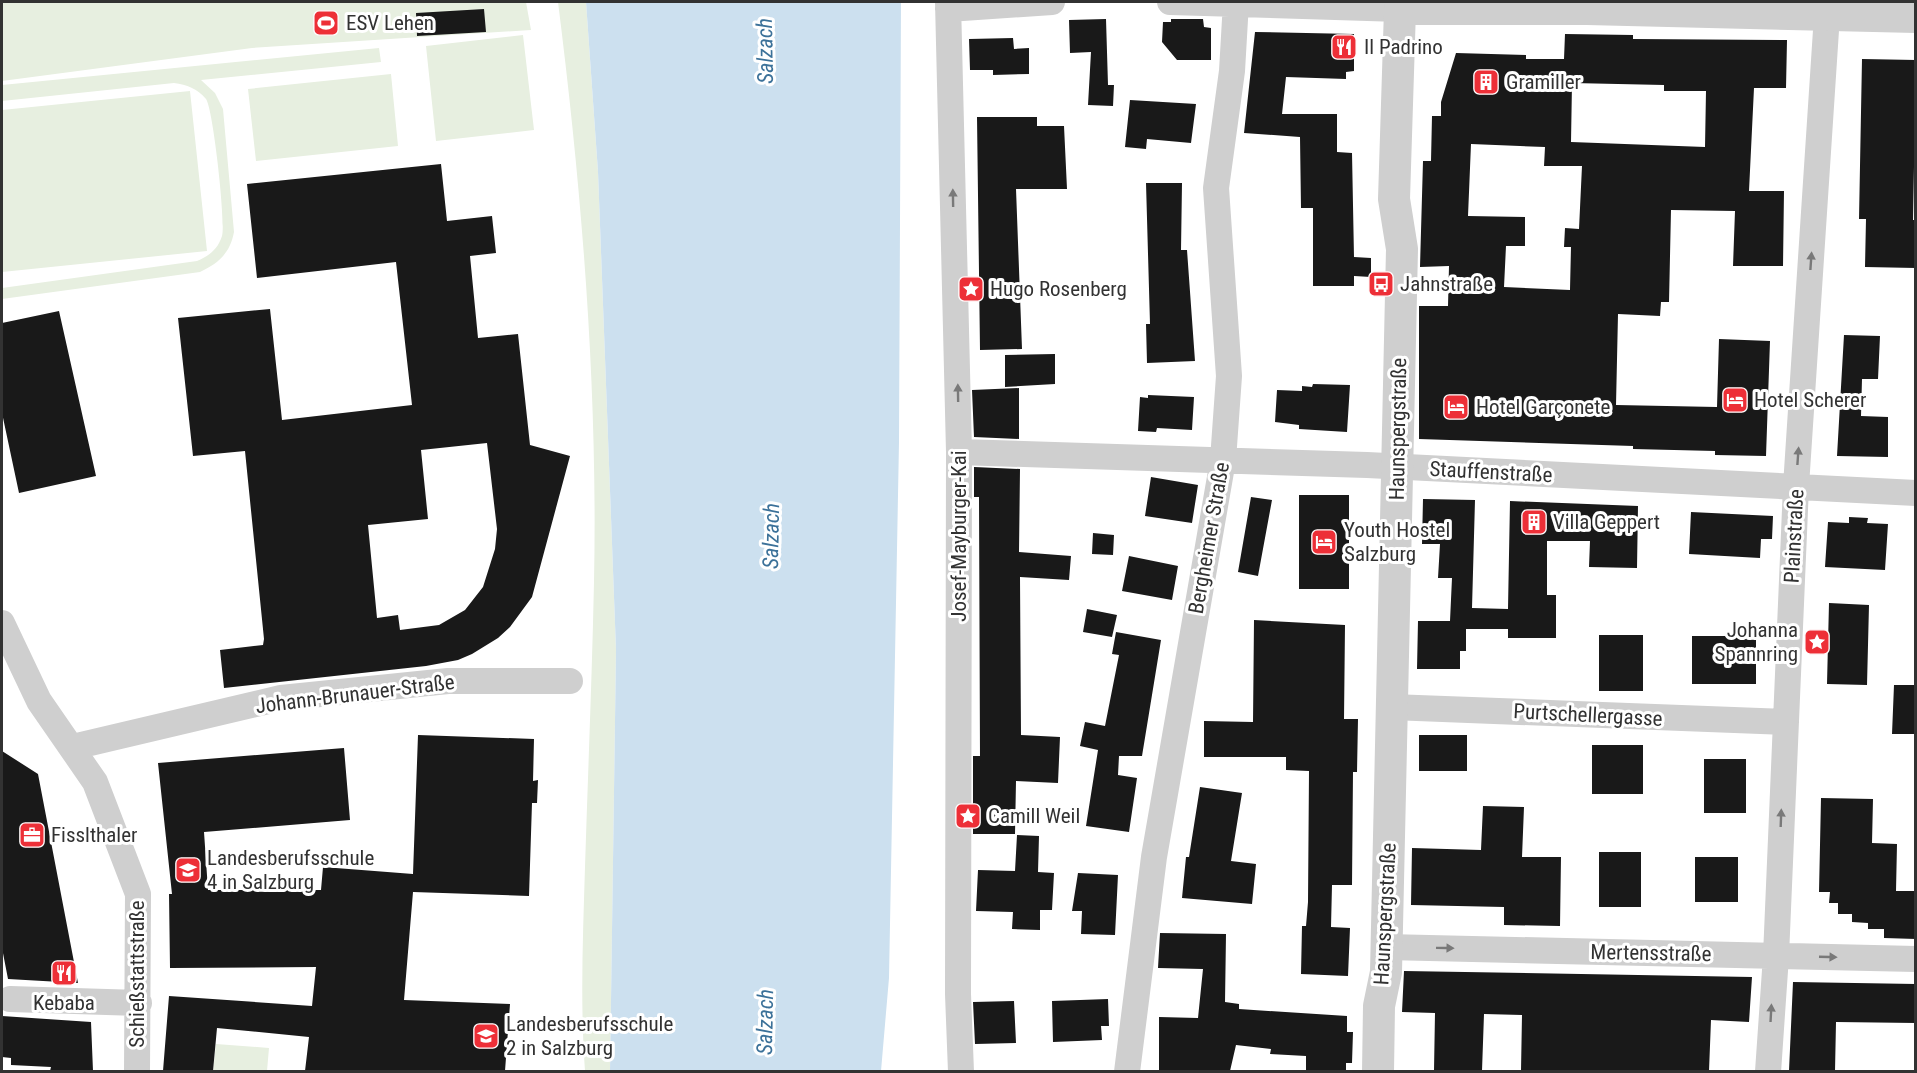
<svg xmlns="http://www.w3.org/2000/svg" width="1917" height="1073" font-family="'Roboto Condensed',sans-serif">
<rect width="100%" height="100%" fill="#fff"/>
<path fill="#e7efe0" d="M2 2H526L531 30 252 48 2 81Z
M558 2H586L598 172 616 650 610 1072 585 1071C580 1003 583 935 585 867 588 772 592 677 594 582 598 390 582 192 558 2Z
M523 35 534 130 436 141 426 46Z
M379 48 381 62 201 80 215 93 223 109 234 232C230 253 219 263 200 272L2 299V288L197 261C209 256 218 249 222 236 226 223 213 108 206 99 197 88 187 85 174 83L2 101V85Z
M391 74 398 146 256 161 248 89Z
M190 91 207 251 2 272V110Z
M216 1044 269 1048 267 1071H213Z"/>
<path fill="#cce0ef" d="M586 2H901L899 442 889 978 881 1071H610L616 650 598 172Z"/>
<path fill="#191919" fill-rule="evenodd" d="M484 9 486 32 417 36 416 13Z
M1106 19 1108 85H1114L1113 106 1088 105 1091 52 1070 53 1069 20Z
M1171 19H1203L1204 27 1211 28V60H1177L1162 42 1163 22H1171Z
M1255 32 1354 34V71L1346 72V79L1286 77 1282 114H1337V152L1352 153 1354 257 1371 258V277L1354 276V286H1313V208H1301L1300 137 1244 133Z
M1565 34 1633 35V39L1787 40 1786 88H1754L1749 191H1784L1783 266H1733L1735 211 1671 210 1669 302H1661L1660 316 1618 314 1616 405 1717 407 1719 339 1770 341 1766 456 1715 455V451L1633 449V446L1419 439V306H1448L1449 266 1420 267 1423 161H1431L1432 116H1441V102L1456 53 1526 55V59H1564ZM1572 83 1664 85V91H1706L1705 147 1571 142ZM1471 144 1545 147 1544 166H1582L1579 229 1565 228 1564 247H1571L1570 290 1504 287 1506 246H1525V217L1468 216Z
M1013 38 1014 49 1029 48V74L993 75V70H970L969 39Z
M1862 59 1916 60 1913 220H1916V268L1865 267 1866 219H1859Z
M1130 100 1196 104 1191 143 1147 139 1146 149 1125 147Z
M977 117H1037V126H1064L1067 189H1016L1022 349 980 350Z
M441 164 447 221 492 216 496 253 470 256 478 338 518 334 530 445 570 456 532 597 510 627 498 638 472 654 458 660 426 666 224 688 220 650 263 645 264 639 245 451 193 456 178 318 270 309 282 420 412 405 396 262 257 278 247 184ZM487 443 497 529 495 549 483 587 465 610 439 625 400 630 398 615 377 618 368 525 428 519 421 450Z
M1146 183H1182L1181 250H1187L1195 361 1147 363 1146 324H1150Z
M59 311 96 476 19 493 2 413V323Z
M1844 335 1880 336 1878 379H1862L1861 416 1888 417V457L1837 456Z
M1055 354V384L1005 387V355Z
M1313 384 1350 385 1347 432 1299 429V425L1275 422 1277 390 1302 391V386L1312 387Z
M1019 388V439L974 437 972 390Z
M1148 395 1194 397 1192 430 1157 428 1156 432 1138 431 1140 397 1148 398Z
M974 467 1020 469 1019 552 1071 556 1069 580 1020 577 1021 735 1060 737 1058 783 1016 781 1015 834H973V756H980L979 497H974Z
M1151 477 1198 485 1192 523 1145 516Z
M1299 495H1349V589H1299Z
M1251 497 1272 500 1258 576 1238 572Z
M1423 499 1475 500 1472 608 1508 609 1510 501 1638 506 1637 568 1589 567 1590 541H1547V595H1556V638H1508V629H1466V651H1460V669H1417L1418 621H1450L1452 578H1438L1440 544H1422Z
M1691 512 1773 516 1772 539H1761L1760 558 1689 554Z
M1849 517 1868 518 1867 523 1888 524 1885 570 1825 567 1828 522 1849 523Z
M1093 533 1114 535 1113 555 1092 554Z
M1129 556 1178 566 1172 600 1122 591Z
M1829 603 1869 605 1867 685 1827 684Z
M1087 609 1117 615 1112 637 1083 632Z
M1254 620 1345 625 1344 719H1358L1357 772H1353L1352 885H1332L1331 927 1350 928 1348 976 1301 974 1302 926H1306L1308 902 1309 771 1286 770V757H1204V721L1253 722Z
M1116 632 1161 640 1142 756H1119L1118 775 1137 778 1129 832 1086 826 1098 750 1080 746 1085 722 1105 726 1119 655 1112 654Z
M1599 635H1643V691H1599Z
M1692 636H1756V684H1692Z
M1894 685H1916V734H1892Z
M418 735 534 739 533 781 538 780 537 803H532L529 896 413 892 404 1000 510 1004 505 1071H305L309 1037 217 1028 213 1071H163L169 996 312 1006 316 967 170 968 169 894H172L158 763 344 748 350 820 204 832 208 890H321L323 867 413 874Z
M1419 735H1467V771H1419Z
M1592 745H1643V794H1592Z
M2 751 38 774 78 983 8 979 2 948Z
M1704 759H1746V813H1704Z
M1200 787 1242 793 1231 861 1256 864 1252 904 1182 898 1186 857H1189Z
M1821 798 1873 799 1872 843 1897 844 1896 891H1916V939L1884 938V929H1868V923L1852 922V914H1838V903H1829L1830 892H1819Z
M1483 806 1524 807 1522 857H1561L1560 926 1504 925V907L1411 905 1412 848 1481 850Z
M1017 835 1039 836 1038 872 1054 873 1052 910H1040V930L1012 929 1013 912 976 911 978 870 1015 871Z
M1599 852H1641V907H1599Z
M1695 857H1738V902H1695Z
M1078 873 1118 875 1115 935 1081 934 1082 911H1072Z
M1160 933 1226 934 1225 1002 1239 1004V1009L1347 1016V1032H1353L1352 1063H1346V1071H1306V1056L1270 1054 1271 1049 1236 1045 1230 1071H1159V1017L1198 1018 1203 969 1158 968Z
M1404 971 1752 977 1749 1022 1711 1020 1709 1071H1521L1522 1015 1484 1014 1482 1071H1434L1435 1013 1402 1012Z
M1793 982 1916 984V1023L1836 1022 1835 1071H1789Z
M1108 999 1109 1026H1101L1102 1040 1053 1042 1052 1001Z
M1014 1001 1016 1043 975 1044 973 1002Z
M2 1016 91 1022 93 1071H50L51 1067 11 1065V1058L2 1057Z"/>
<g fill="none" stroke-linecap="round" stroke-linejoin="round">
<path stroke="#cfcfcf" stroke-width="26" d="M948 2 959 452 958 994 961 1072
M1170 2 1400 9V2
M948 9 1052 2
M959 452 1367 465 1916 493
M2 623 39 701 95 782 138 894 137 1072
M1391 707 1786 722
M73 747 281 698 448 681H570
M1386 947 1916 959
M10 999 139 1003
M1127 1072 1154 857 1223 460 1229 376 1216 188 1232 71 1236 2
M1768 1072 1776 956 1796 486 1827 15"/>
<path stroke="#cfcfcf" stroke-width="32" d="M1378 1072 1379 1006 1386 972 1402 249 1394 199 1400 9H1587L1916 17"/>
</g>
<defs><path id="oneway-solid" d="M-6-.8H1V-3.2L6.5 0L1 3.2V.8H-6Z" transform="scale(1.5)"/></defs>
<g fill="#797979">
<use href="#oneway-solid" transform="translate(953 198) rotate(-91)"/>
<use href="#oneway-solid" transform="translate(1811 261) rotate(-86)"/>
<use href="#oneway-solid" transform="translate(958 393) rotate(-91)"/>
<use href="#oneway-solid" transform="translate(1798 456) rotate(-86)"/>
<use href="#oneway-solid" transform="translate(1781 818) rotate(-88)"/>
<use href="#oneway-solid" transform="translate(1445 948) rotate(1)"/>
<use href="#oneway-solid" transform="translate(1828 957) rotate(2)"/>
<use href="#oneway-solid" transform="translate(1771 1013) rotate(-87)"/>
</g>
<defs>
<g id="stadium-square" transform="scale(1.35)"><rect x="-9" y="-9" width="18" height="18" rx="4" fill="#ed2f37" stroke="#fff"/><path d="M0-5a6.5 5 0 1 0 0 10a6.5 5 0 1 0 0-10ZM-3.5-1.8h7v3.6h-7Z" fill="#fff"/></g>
<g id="restaurant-square" transform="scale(1.35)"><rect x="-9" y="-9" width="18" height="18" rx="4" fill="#ed2f37" stroke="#fff"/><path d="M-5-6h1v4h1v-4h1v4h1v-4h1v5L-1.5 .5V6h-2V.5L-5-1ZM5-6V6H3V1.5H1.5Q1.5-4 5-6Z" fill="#fff"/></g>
<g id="building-square" transform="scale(1.35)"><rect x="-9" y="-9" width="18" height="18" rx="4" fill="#ed2f37" stroke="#fff"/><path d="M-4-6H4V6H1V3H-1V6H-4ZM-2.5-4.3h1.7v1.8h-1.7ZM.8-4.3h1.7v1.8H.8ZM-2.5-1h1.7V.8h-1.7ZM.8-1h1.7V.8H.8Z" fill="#fff"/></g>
<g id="bus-square" transform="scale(1.35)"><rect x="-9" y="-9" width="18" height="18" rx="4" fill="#ed2f37" stroke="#fff"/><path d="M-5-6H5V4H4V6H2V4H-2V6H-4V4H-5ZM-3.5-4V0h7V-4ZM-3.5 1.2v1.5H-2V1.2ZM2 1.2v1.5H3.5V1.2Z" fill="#fff"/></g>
<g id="sight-square" transform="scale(1.35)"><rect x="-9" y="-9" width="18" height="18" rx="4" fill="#ed2f37" stroke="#fff"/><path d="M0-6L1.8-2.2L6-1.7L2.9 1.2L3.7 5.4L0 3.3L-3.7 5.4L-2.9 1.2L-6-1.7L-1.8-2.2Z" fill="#fff"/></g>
<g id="hotel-square" transform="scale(1.35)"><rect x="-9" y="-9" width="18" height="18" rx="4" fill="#ed2f37" stroke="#fff"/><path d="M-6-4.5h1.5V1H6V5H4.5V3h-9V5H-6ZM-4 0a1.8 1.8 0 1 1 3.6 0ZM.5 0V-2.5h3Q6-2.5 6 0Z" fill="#fff"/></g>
<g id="office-square" transform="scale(1.35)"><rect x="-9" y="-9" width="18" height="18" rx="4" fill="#ed2f37" stroke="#fff"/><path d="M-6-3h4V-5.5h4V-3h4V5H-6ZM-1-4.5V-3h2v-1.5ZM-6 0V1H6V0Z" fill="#fff"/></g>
<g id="school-square" transform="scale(1.35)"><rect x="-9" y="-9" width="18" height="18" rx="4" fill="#ed2f37" stroke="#fff"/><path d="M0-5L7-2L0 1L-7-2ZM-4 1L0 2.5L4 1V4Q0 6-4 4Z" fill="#fff"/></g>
</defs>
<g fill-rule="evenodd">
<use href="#stadium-square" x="326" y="23"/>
<use href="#restaurant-square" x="1344" y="47"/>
<use href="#building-square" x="1486" y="82"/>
<use href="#bus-square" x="1381" y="284"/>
<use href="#sight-square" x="971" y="289"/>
<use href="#hotel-square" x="1735" y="400"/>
<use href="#hotel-square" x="1456" y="407"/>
<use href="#building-square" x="1534" y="522"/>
<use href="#hotel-square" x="1324" y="542"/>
<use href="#sight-square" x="1817" y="642"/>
<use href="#sight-square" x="968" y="816"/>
<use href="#office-square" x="32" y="835"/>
<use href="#school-square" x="188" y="870"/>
<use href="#restaurant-square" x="64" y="973"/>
<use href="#school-square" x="486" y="1036"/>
</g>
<g text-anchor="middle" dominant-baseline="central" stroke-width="6" stroke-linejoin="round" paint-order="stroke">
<g font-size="21" fill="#323232" stroke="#fff" text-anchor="start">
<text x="346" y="23">ESV Lehen</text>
<text x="1364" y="47">Il Padrino</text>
<text x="1506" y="82">Gramiller</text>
<text x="1400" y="284">Jahnstraße</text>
<text x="990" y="289">Hugo Rosenberg</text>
<text x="1754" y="400">Hotel Scherer</text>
<text x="1476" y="407">Hotel Garçonete</text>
<text x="1553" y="522">Villa Geppert</text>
<text x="1344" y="530">Youth Hostel<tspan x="1344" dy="24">Salzburg</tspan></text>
<text x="1798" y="630" text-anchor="end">Johanna<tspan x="1798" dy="24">Spannring</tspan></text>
<text x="988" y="816">Camill Weil</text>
<text x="51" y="835">Fisslthaler</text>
<text x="207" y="858">Landesberufsschule<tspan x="207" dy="24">4 in Salzburg</tspan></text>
<text x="64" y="1003" text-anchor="middle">Kebaba</text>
<text x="506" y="1024">Landesberufsschule<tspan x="506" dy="24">2 in Salzburg</tspan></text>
</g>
<g font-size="21" fill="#323232" stroke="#fff">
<text transform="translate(1398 429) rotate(-89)">Haunspergstraße</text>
<text transform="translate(1491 472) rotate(3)">Stauffenstraße</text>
<text transform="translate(959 536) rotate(-90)">Josef-Mayburger-Kai</text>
<text transform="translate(1794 536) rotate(-87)">Plainstraße</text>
<text transform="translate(1209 538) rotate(-80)">Bergheimer Straße</text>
<text transform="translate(355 694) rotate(-7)">Johann-Brunauer-Straße</text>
<text transform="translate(1588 715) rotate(3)">Purtschellergasse</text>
<text transform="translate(1385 914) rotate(-87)">Haunspergstraße</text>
<text transform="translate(1651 953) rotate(1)">Mertensstraße</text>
<text transform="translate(137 974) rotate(-90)">Schießstattstraße</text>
</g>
<g font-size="22" font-style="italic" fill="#3b7199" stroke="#fff">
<text transform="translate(765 51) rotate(-91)">Salzach</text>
<text transform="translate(771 536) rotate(-89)">Salzach</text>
<text transform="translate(765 1022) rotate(-89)">Salzach</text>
</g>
</g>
<rect width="1917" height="1073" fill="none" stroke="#323232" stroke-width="6"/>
</svg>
